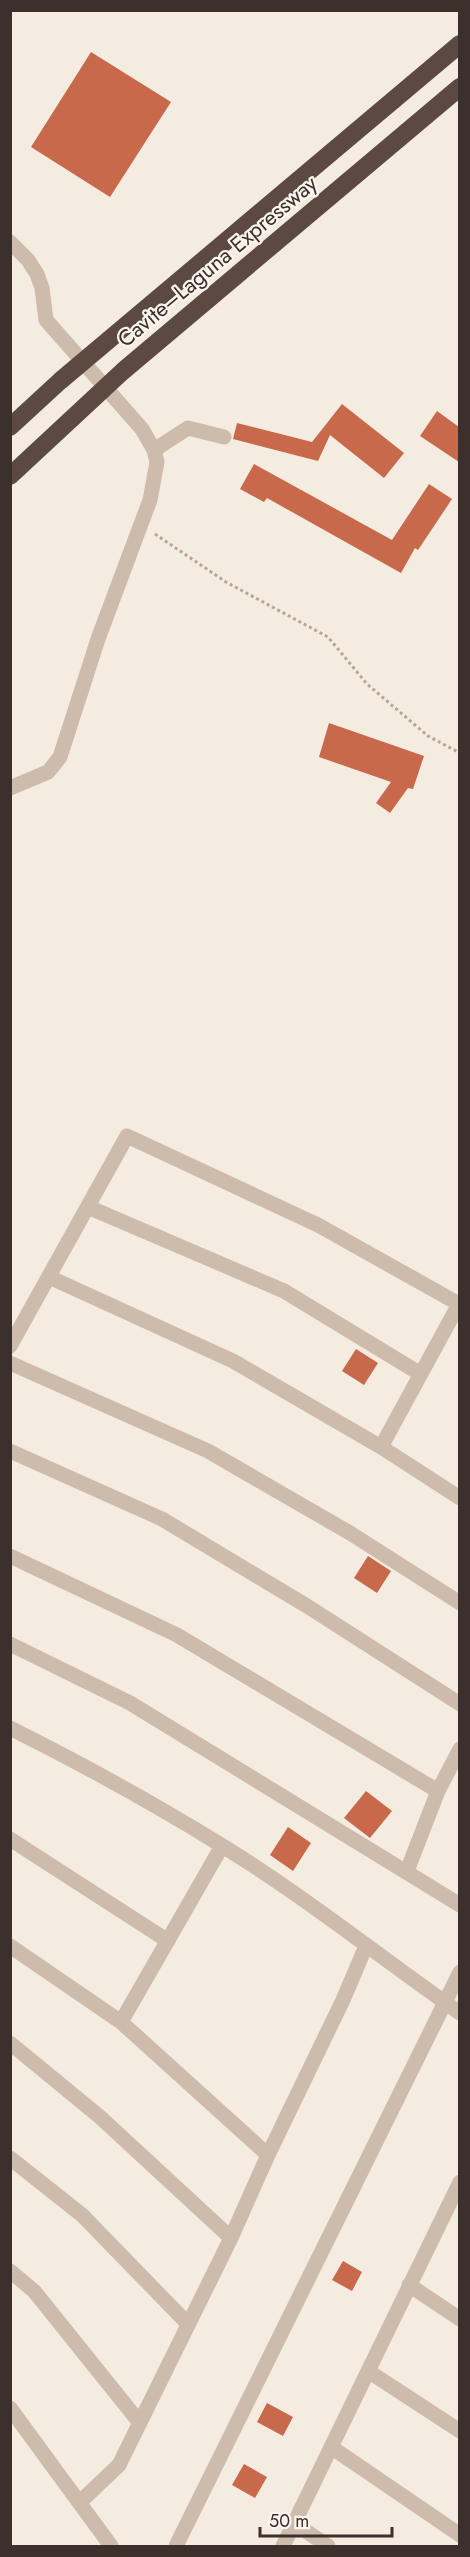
<svg xmlns="http://www.w3.org/2000/svg" width="470" height="2557" font-family="Jost,sans-serif">
<rect width="100%" height="100%" fill="#f4ebe1"/>
<path fill="#c8694b" d="M91 52 171 102 110 197 31 147Z
M342 404 404 453 384 478 330 435 318 461 233 439 237 423 312 442Z
M437 411 459 427V462L420 436Z
M254 464 392 540 429 484 452 499 418 550 415 548 401 573 267 498 264 502 240 489Z
M329 723 424 756 413 789 408 788 390 813 376 803 391 782 319 757Z
M356 1349 378 1363 364 1385 342 1371Z
M368 1556 391 1571 377 1593 354 1578Z
M366 1791 392 1811 370 1838 344 1818Z
M288 1827 311 1843 293 1871 270 1855Z
M343 2261 362 2272 352 2291 332 2280Z
M267 2403 293 2417 283 2436 257 2422Z
M244 2464 267 2477 255 2498 232 2485Z"/>
<g fill="none" stroke-linecap="round" stroke-linejoin="round">
<path stroke="#b9a596" stroke-width="3" stroke-dasharray="3 3" stroke-linecap="butt" d="M155 534 226 582 328 637 367 684 428 736 460 753"/>
<path stroke="#cdbbac" stroke-width="15" d="M10 242 28 260 37 274 42 288 46 320 142 429 154 450 157 462 150 500 98 639 60 757 48 772 10 788
M154 450 188 428 224 437
M88 1207 284 1291 419 1373
M49 1277 233 1361 381 1447 460 1498
M10 1346 127 1136 318 1225 459 1304 381 1447
M10 1363 208 1451 350 1533 460 1603
M10 1451 162 1519 307 1606 460 1704
M10 1556 177 1635 438 1791
M10 1644 130 1703 460 1905
M10 1728C82 1764 153 1803 221 1845 304 1896 380 1957 460 2013
M10 1839 168 1941
M407 1871 438 1791 460 1749
M10 1946 121 2022 268 2155
M121 2022 222 1846
M10 2043 100 2117 231 2238
M10 2158 82 2215 188 2324
M10 2271 34 2291 140 2423
M409 2285 460 2319
M368 2371 460 2431
M10 2408 111 2546
M331 2447 460 2535
M80 2502 119 2465 231 2238 268 2155 343 2000 366 1946
M294 2523 328 2546
M176 2546 460 1972
M283 2546 460 2182"/>
<path stroke="#5c4a42" stroke-width="18" d="M10 427 60 381 460 44
M10 476 123 371 460 87"/>
</g>
<g text-anchor="middle" dominant-baseline="central" stroke-width="4.5" stroke-linejoin="round" paint-order="stroke">
<g font-size="22" fill="#3b302b" stroke="#fbf5ee">
<text transform="translate(217 261) rotate(-40)">Cavite–Laguna Expressway</text>
</g>
</g>
<rect width="470" height="2557" fill="none" stroke="#3b302b" stroke-width="24"/>
<path d="M260 2527v9h132v-9" fill="none" stroke="#3b302b" stroke-width="3"/>
<text x="269" y="2527" font-size="18" fill="#3b302b" stroke="#fbf5ee" stroke-width="4.5" paint-order="stroke">50 m</text>
</svg>
